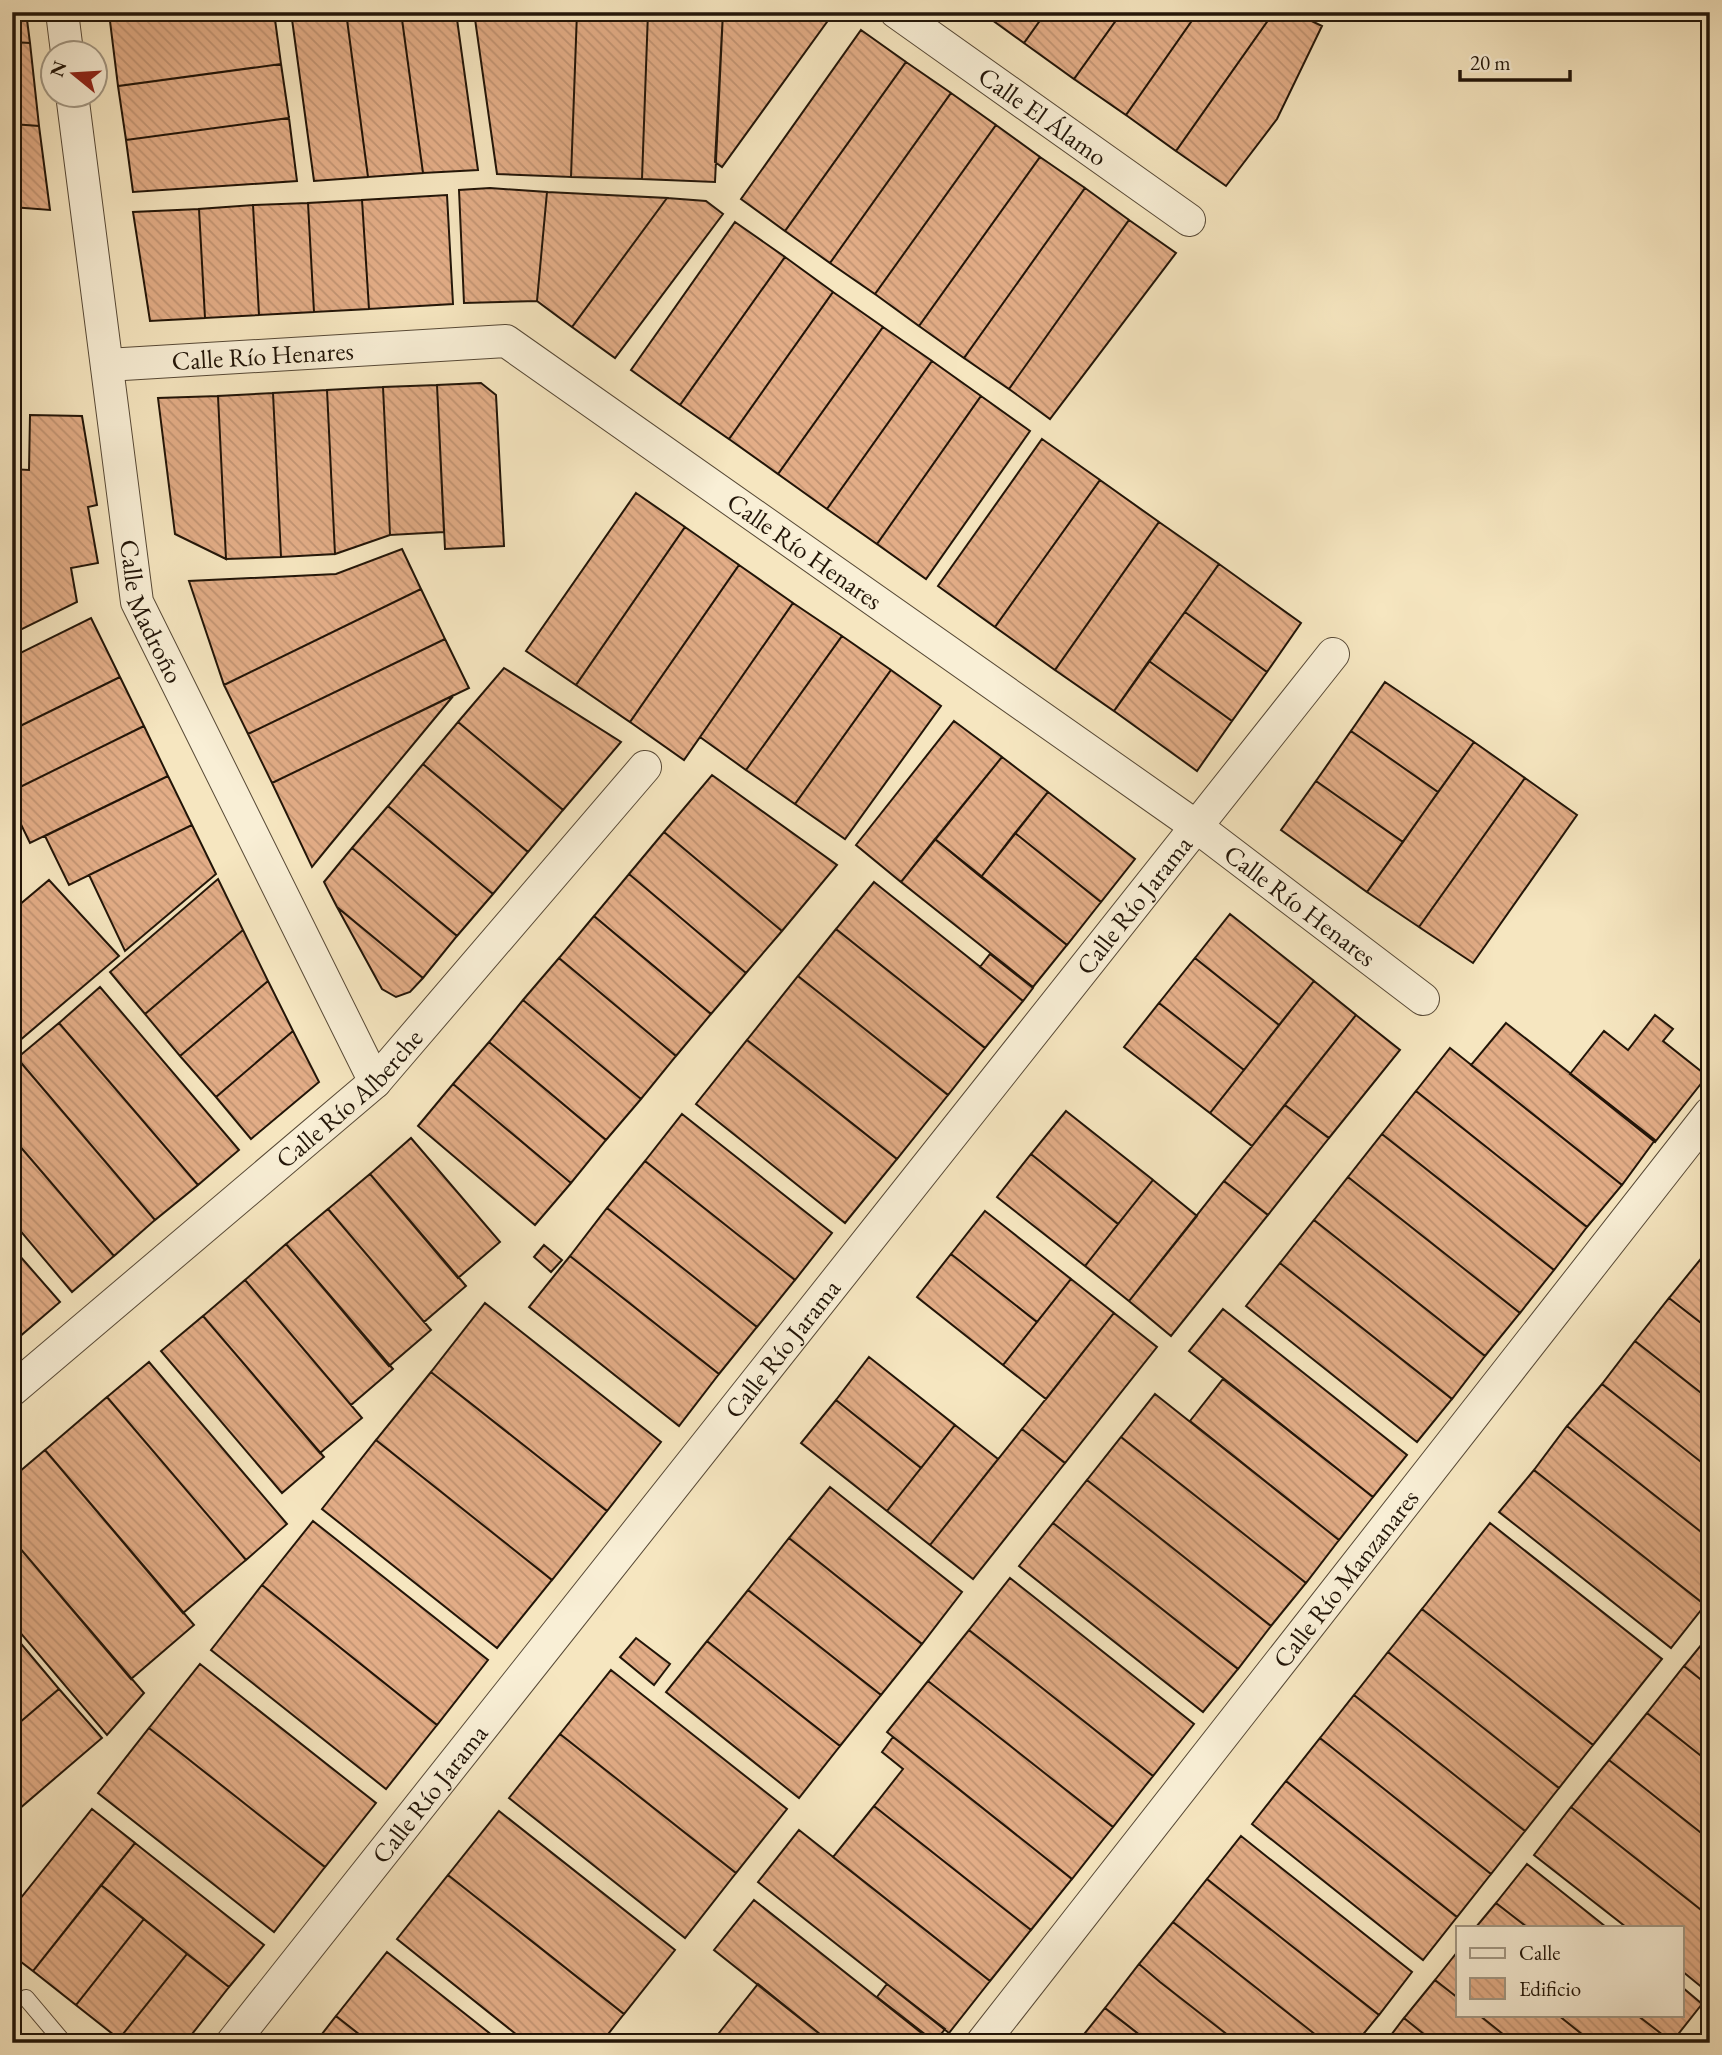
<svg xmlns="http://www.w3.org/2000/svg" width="1722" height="2055" font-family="'EB Garamond',serif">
<defs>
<pattern id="building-back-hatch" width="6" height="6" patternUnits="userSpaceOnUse" patternTransform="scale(1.75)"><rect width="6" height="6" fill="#e3ad87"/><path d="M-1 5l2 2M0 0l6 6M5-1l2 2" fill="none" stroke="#c29473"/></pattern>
</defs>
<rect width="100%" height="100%" fill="#f6e6c0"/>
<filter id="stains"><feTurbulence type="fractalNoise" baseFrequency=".00286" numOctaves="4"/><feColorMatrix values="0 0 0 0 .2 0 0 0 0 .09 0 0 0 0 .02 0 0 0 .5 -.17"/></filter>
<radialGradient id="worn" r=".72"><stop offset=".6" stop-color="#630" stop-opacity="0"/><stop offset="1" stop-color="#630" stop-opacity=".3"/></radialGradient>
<path fill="url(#building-back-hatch)" stroke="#221508" stroke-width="2" d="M12 12H26L30 43 12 42Z
M109 12H174L110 21Z
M174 12H274L281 64 118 86 110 21Z
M291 12H346L368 177 314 181Z
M346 12H401L423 173 368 177Z
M401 12H456L478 170 423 173Z
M474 12H577L571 177 497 174Z
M577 12H648L642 179 571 177Z
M648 12H723L715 182 642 179Z
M723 12H828L832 15 722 167 715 162Z
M981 12H1046L1024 43Z
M1046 12H1122L1074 79 1024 43Z
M1122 12H1198L1126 115 1074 79Z
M1198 12H1274L1176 151 1126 115Z
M1274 12H1293L1322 26 1277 119 1226 186 1176 151Z
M861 30 906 62 785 231 741 199Z
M12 42 30 43 39 126 12 124Z
M906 62 951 93 830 263 785 231Z
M281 64 289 118 126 140 118 86Z
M951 93 996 125 875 294 830 263Z
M289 118 297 181 133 192 126 140Z
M12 124 39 126 50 210 12 207Z
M996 125 1040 157 919 326 875 294Z
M1040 157 1085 188 964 358 919 326Z
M490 188 547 192 537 301 464 303 459 190Z
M1085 188 1129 220 1009 389 964 358Z
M547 192 667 198 572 327 537 301Z
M447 195 453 304 369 309 362 200Z
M667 198 706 201 723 214 615 358 572 327Z
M362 200 369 309 314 312 308 203Z
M308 203 314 312 259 315 253 205Z
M253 205 259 315 205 318 199 209Z
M199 209 205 318 150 321 133 212Z
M1129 220 1176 253 1050 419 1009 389Z
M735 222 785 257 680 405 631 370Z
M785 257 833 292 729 439 680 405Z
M833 292 883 327 778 474 729 439Z
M883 327 932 361 827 509 778 474Z
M932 361 981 396 877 544 827 509Z
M481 383 496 395 504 546 445 549 437 385Z
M437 385 444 532 390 535 383 387Z
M383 387 390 535 335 554 327 390Z
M327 390 335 554 281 557 273 393Z
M273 393 281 557 226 559 218 396Z
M218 396 226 559 175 534 158 398Z
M981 396 1030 431 926 579 877 544Z
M30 415 82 416 97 505 88 507 98 563 71 568 77 602 12 634V469L29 470Z
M1042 439 1100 480 995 627 938 586Z
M1100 480 1159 522 1055 670 995 627Z
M636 493 685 527 576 685 526 651Z
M1159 522 1219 564 1114 711 1055 670Z
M685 527 739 565 630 722 576 685Z
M402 549 421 589 224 685 189 581 336 574Z
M1219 564 1301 623 1267 672 1185 612Z
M739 565 793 603 684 760 630 722Z
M421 589 445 639 248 734 224 685Z
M793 603 842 636 746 770 700 737Z
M1185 612 1267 672 1232 721 1149 661Z
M91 618 120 677 12 730V657Z
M842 636 891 670 795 804 746 770Z
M445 639 469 688 272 783 248 734Z
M1149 661 1232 721 1197 771 1114 711Z
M504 668 621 742 563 810 458 722Z
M891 670 941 706 845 839 795 804Z
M120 677 144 726 12 791V730Z
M1385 682 1474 742 1438 792 1351 731Z
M454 695 329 846 312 867 272 783Z
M954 721 1002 757 901 882 856 845Z
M458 722 563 810 528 852 423 764Z
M144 726 168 776 30 843 12 806V791Z
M1351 731 1438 792 1403 842 1316 781Z
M1474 742 1525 778 1419 927 1367 892Z
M1002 757 1048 792 981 877 935 839Z
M423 764 528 852 493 894 388 806Z
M712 775 837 865 782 931 664 832Z
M168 776 192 825 69 885 45 836Z
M1525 778 1577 815 1473 963 1419 927Z
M1316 781 1403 842 1367 892 1281 830Z
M1048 792 1135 859 1101 902 1015 833Z
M388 806 493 894 457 936 352 848Z
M192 825 216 874 125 951 89 875Z
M664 832 782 931 746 973 629 874Z
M1015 833 1101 902 1067 945 981 877Z
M935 839 1067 945 1033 987 901 882Z
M352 848 457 936 423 978 337 907 324 882Z
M629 874 746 973 711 1014 594 916Z
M218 879 243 930 145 1014 110 972Z
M49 880 119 956 12 1047V911Z
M874 882 1023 1001 985 1048 836 929Z
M337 907 423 978 410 992 396 997 382 989Z
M1230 914 1314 981 1279 1025 1195 958Z
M594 916 711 1014 676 1056 559 958Z
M836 929 985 1048 948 1095 798 976Z
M243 930 268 981 180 1056 145 1014Z
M990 954 1033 988 1023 1001 980 967Z
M559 958 676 1056 641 1099 523 1000Z
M1195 958 1279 1025 1244 1070 1159 1003Z
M798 976 948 1095 897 1159 747 1040Z
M268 981 293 1031 216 1097 180 1056Z
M1314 981 1356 1015 1252 1146 1210 1113Z
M100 987 239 1150 198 1185 59 1023Z
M523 1000 641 1099 606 1140 489 1042Z
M1159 1003 1244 1070 1210 1113 1124 1047Z
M1356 1015 1400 1050 1329 1138 1285 1105Z
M1655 1015 1673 1029 1663 1041 1707 1076 1655 1142 1570 1074 1604 1031 1628 1050Z
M59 1023 198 1185 155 1220 17 1058Z
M1506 1023 1655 1140 1622 1185 1471 1065Z
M293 1031 319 1082 251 1139 216 1097Z
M747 1040 897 1159 845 1223 696 1104Z
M489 1042 606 1140 571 1183 453 1084Z
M1450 1048 1622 1185 1587 1227 1416 1091Z
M17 1058 155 1220 114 1256 12 1137V1062Z
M453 1084 571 1183 535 1225 418 1126Z
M1416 1091 1587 1227 1554 1270 1382 1134Z
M1285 1105 1329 1138 1268 1215 1224 1181Z
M1066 1111 1153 1180 1118 1224 1031 1154Z
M682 1114 832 1233 795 1280 645 1161Z
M1382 1134 1554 1270 1520 1313 1348 1177Z
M12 1137 114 1256 72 1292 12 1221Z
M411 1138 500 1242 458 1278 370 1174Z
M1031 1154 1118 1224 1085 1266 997 1197Z
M645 1161 795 1280 757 1327 607 1208Z
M370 1174 466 1286 424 1322 328 1209Z
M1348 1177 1520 1313 1485 1356 1314 1220Z
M1153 1180 1197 1216 1129 1301 1085 1266Z
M1224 1181 1268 1215 1171 1336 1129 1301Z
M607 1208 757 1327 719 1374 570 1256Z
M328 1209 431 1330 389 1366 286 1244Z
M985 1211 1071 1279 1037 1322 951 1254Z
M1314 1220 1485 1356 1452 1399 1280 1263Z
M286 1244 393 1369 351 1405 245 1280Z
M544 1245 562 1260 551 1272 534 1257Z
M12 1247 60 1302 18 1338 12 1331Z
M951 1254 1037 1322 1003 1365 917 1297Z
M1704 1255 1710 1260V1330L1669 1298Z
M570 1256 719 1374 679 1426 529 1307Z
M1280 1263 1452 1399 1417 1442 1246 1306Z
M1071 1279 1114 1313 1046 1399 1003 1365Z
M245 1280 362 1418 320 1453 203 1316Z
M1669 1298 1710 1330V1400L1635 1341Z
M485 1303 661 1442 607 1511 431 1372Z
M1223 1309 1407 1455 1373 1497 1189 1351Z
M1114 1313 1157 1347 1065 1463 1022 1429Z
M203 1316 324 1457 282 1493 161 1351Z
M1635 1341 1710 1400V1469L1602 1384Z
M869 1357 955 1425 921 1468 836 1400Z
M149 1362 287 1524 246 1560 107 1397Z
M431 1372 607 1511 552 1580 376 1440Z
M1223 1379 1373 1497 1339 1540 1190 1421Z
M1602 1384 1710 1469V1539L1567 1426Z
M1155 1394 1339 1540 1306 1583 1121 1437Z
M107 1397 246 1560 183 1613 45 1450Z
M836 1400 921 1468 887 1511 801 1443Z
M955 1425 998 1459 930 1545 887 1511Z
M1567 1426 1710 1539V1599L1705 1605 1534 1470Z
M1022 1429 1065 1463 973 1579 930 1545Z
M1121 1437 1306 1583 1271 1626 1087 1480Z
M376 1440 552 1580 497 1648 322 1509Z
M45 1450 194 1625 131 1679 12 1539V1478Z
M1534 1470 1705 1605 1671 1648 1499 1512Z
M1087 1480 1271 1626 1238 1669 1053 1523Z
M830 1487 962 1592 922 1644 789 1538Z
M313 1521 488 1660 437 1725 262 1585Z
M1053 1523 1238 1669 1203 1712 1019 1566Z
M1490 1523 1662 1659 1593 1745 1422 1609Z
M789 1538 922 1644 881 1695 748 1590Z
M12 1539 144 1693 107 1735 12 1623Z
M1010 1578 1194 1724 1153 1776 969 1630Z
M262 1585 437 1725 386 1789 211 1650Z
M748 1590 881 1695 840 1746 707 1641Z
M1422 1609 1593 1745 1559 1788 1388 1652Z
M969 1630 1153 1776 1113 1827 928 1681Z
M1710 1634V1687L1684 1666Z
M636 1638 670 1664 654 1685 620 1657Z
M17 1639 59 1689 12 1729V1643Z
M707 1641 840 1746 799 1798 666 1692Z
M1388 1652 1559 1788 1525 1831 1354 1695Z
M200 1664 376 1803 325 1867 149 1728Z
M1684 1666 1710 1687V1763L1647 1713Z
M611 1670 787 1809 736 1873 560 1734Z
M928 1681 1113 1827 1072 1879 887 1732Z
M59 1689 102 1738 12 1815V1729Z
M1354 1695 1525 1831 1491 1874 1320 1738Z
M1647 1713 1710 1763V1840L1609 1760Z
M149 1728 325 1867 274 1932 98 1793Z
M560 1734 736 1873 685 1938 509 1798Z
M893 1737 1072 1879 1031 1930 874 1806 903 1769 882 1752Z
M1320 1738 1491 1874 1457 1917 1286 1781Z
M1609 1760 1710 1840V1917L1571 1807Z
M1286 1781 1457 1917 1423 1960 1252 1824Z
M874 1806 1031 1930 990 1981 833 1857Z
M1571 1807 1710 1917V1994L1682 1971V1927H1626L1534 1855Z
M92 1809 135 1843 33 1971 12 1955V1909Z
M499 1811 675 1950 624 2014 448 1875Z
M799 1830 990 1981 949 2033 758 1882Z
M1241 1836 1412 1972 1379 2015 1207 1879Z
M135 1843 264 1945 229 1987 101 1885Z
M1527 1864 1606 1927H1527L1496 1903Z
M448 1875 624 2014 601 2043H527L397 1939Z
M1207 1879 1379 2015 1356 2043H1326L1173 1922Z
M101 1885 144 1919 76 2005 33 1971Z
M754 1900 919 2031 935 2043H831L714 1950Z
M1496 1903 1527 1927H1476Z
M144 1919 187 1954 119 2039 76 2005Z
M1173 1922 1326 2043H1238L1160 1982 1139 1964Z
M1458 1951V1998L1435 1980Z
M387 1952 502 2043H370L336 2016Z
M187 1954 229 1987 185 2043H123L119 2039Z
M1139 1964 1160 1982 1238 2043H1150L1105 2008Z
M1435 1980 1458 1998V2015H1479L1514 2043H1435L1404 2018Z
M758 1984 831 2043H731L719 2033Z
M887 1984 945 2029 935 2042 877 1997Z
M1682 1987 1702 2004 1672 2042 1637 2015H1682Z
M1105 2008 1126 2024 1150 2043H1077Z
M1479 2015H1558L1593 2043H1514Z
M1558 2015H1637L1672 2042 1593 2043Z
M336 2016 369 2042 370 2043H315Z
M1404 2018 1435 2043H1385Z"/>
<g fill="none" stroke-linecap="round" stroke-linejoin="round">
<g stroke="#574936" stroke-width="18">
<path id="lane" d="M26 1998 64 2043"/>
</g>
<g stroke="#574936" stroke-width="34">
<g id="street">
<path d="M62 12 67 52"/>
<path id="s1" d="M896 12 1189 220"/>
<path id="s2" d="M72 94 137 602 375 1082"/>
<path id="s3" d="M107 365 506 341 1197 827 1423 999"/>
<path id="s4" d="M12 1390 375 1082 645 767"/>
<path id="s5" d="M232 2043 1333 654"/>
<path id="s6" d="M982 2043 1710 1113"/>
</g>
</g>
<use href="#lane" stroke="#f9efd6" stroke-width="16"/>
<use href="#street" stroke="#f9efd6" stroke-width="32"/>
</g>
<g text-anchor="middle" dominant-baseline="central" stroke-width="5" stroke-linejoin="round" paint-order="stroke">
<g font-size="26" fill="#221508" stroke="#f9efd6">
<text stroke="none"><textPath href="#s1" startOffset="180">Calle El Álamo</textPath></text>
<text stroke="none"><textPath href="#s3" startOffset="156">Calle Río Henares</textPath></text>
<text stroke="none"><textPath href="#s3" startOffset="765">Calle Río Henares</textPath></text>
<text stroke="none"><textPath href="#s2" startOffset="525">Calle Madroño</textPath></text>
<text stroke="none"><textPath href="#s5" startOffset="1452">Calle Río Jarama</textPath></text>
<text stroke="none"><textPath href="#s3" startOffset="1374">Calle Río Henares</textPath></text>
<text stroke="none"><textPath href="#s4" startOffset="446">Calle Río Alberche</textPath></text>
<text stroke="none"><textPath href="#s5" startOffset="886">Calle Río Jarama</textPath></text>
<text stroke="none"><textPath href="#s6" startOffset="590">Calle Río Manzanares</textPath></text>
<text stroke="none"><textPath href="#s5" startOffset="318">Calle Río Jarama</textPath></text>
</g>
</g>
<rect width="1722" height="2055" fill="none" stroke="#f6e6c0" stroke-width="42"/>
<rect x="14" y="14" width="1694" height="2027" fill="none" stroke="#221508" stroke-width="3.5"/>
<rect x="21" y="21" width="1680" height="2013" fill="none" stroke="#221508" stroke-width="2"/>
<rect x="1456" y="1926" width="228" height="91" fill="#f9efd6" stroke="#a39884" stroke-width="2"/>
<rect x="1470" y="1948" width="35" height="10" fill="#f9efd6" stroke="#a39884" stroke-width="2"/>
<text x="1519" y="1960" font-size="21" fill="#221508">Calle</text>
<rect x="1470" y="1978" width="35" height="21" fill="url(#building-back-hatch)" stroke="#a39884" stroke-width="2"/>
<text x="1519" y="1996" font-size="21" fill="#221508">Edificio</text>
<g transform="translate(74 74) rotate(288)"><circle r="33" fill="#f9efd6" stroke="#a39884" stroke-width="2"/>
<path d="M0-5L12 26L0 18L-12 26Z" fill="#8f2418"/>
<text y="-10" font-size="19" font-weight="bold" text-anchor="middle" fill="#221508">N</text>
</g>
<path d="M1460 70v10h110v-10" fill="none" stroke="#221508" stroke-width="3.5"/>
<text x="1470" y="70" font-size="21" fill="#221508" stroke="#f9efd6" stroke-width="5" paint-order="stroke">20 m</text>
<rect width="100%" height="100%" filter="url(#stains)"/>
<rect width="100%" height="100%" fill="url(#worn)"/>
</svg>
